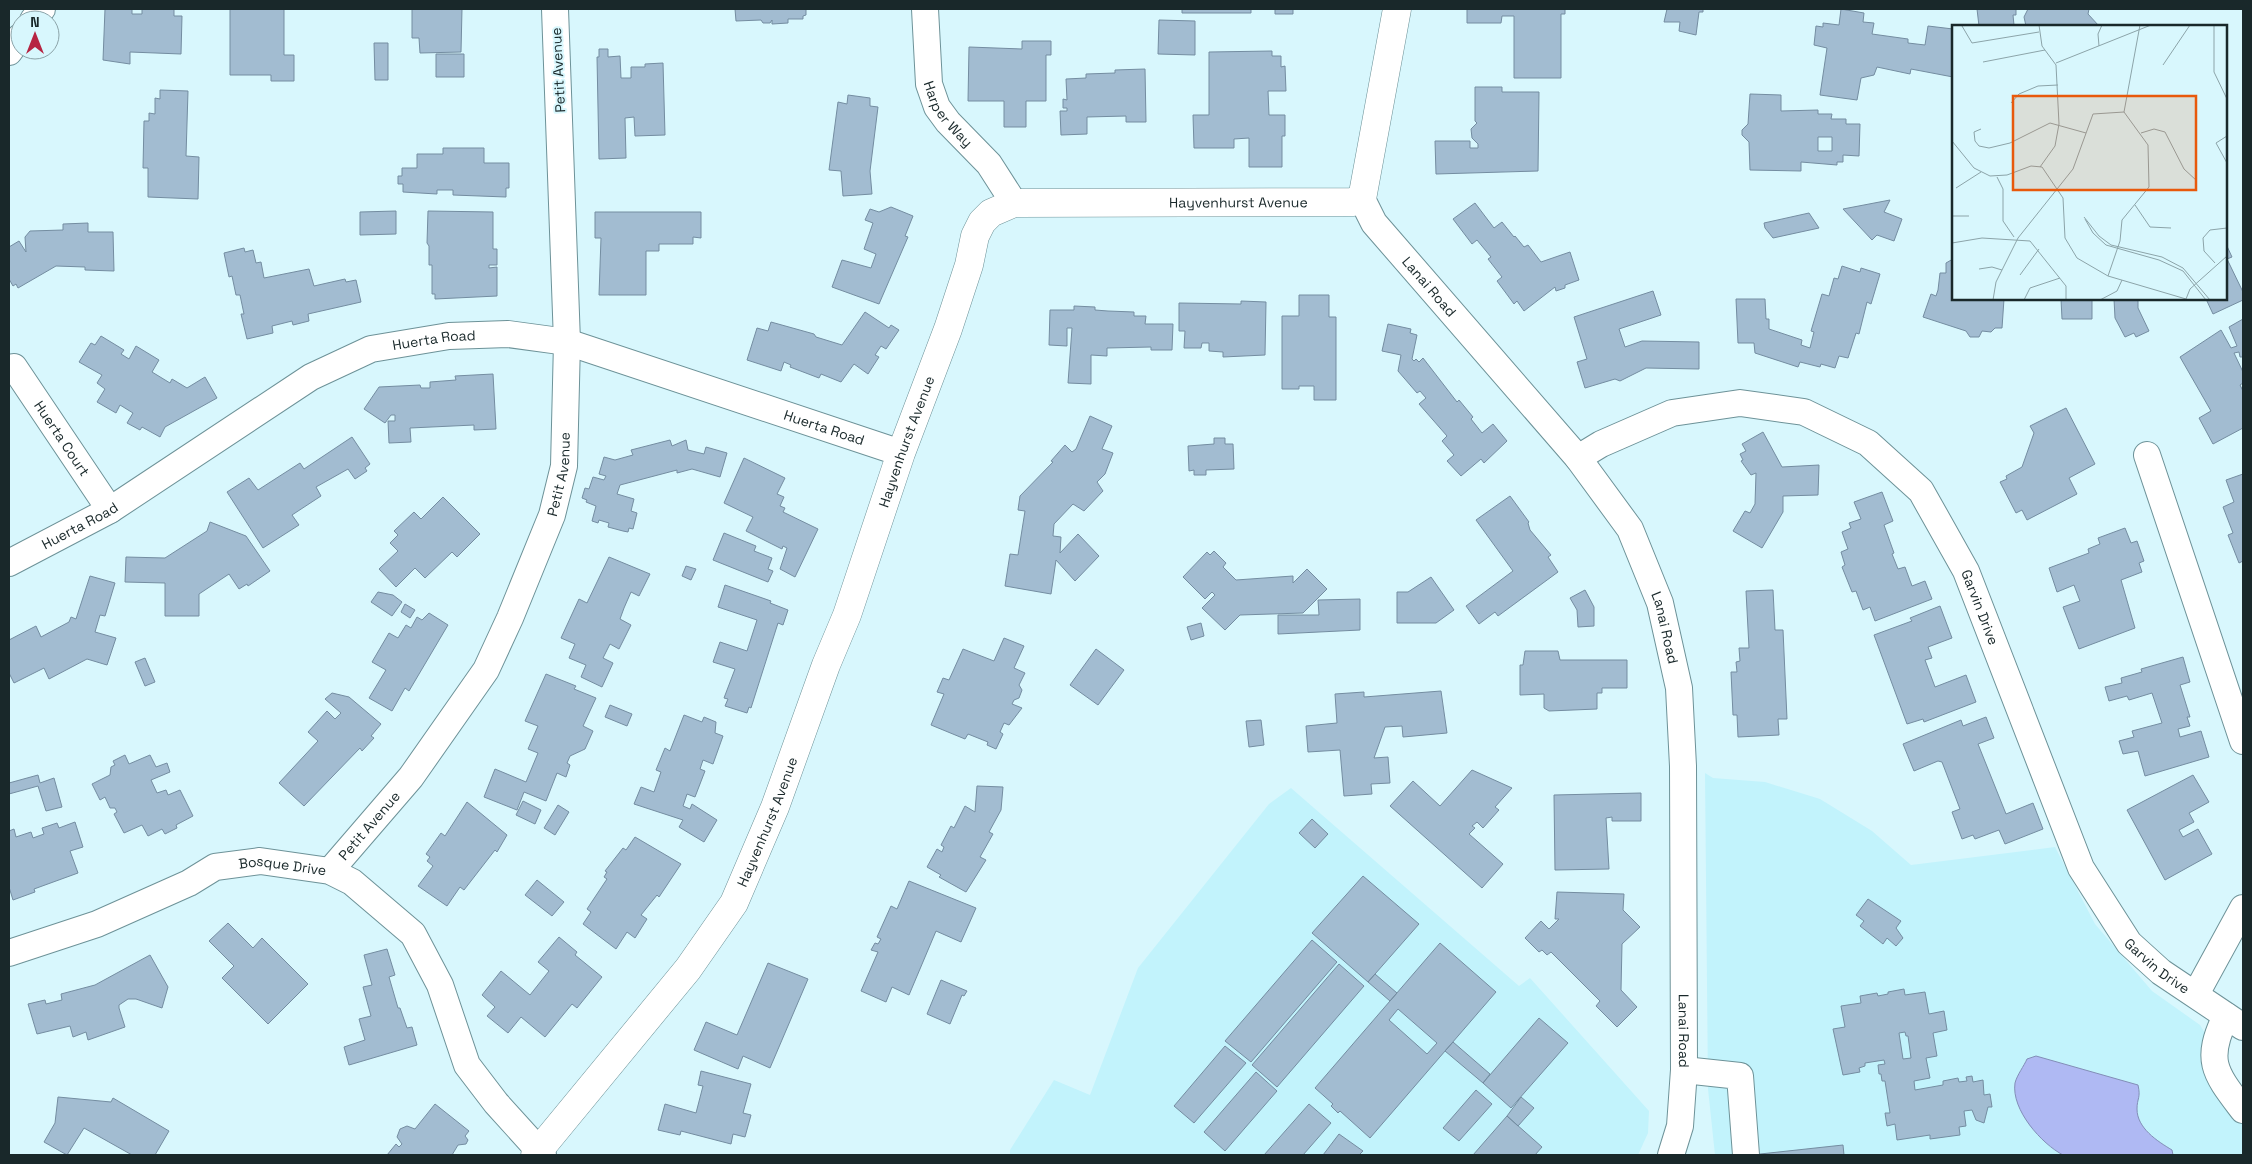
<svg xmlns="http://www.w3.org/2000/svg" width="2252" height="1164" font-family="'Space Grotesk',sans-serif">
<rect width="100%" height="100%" fill="#d8f7fd"/>
<path fill="#c2f3fc" d="M1705 773 1713 778 1765 782 1820 799 1872 831 1911 865 2055 847 2095 924 2152 991 2200 1025 2243 1095V1155H1715L1708 1089Z
M1291 788 1519 986 1530 978 1649 1111 1648 1133 1638 1155H1010V1150L1054 1080 1090 1095 1138 968 1269 804Z"/>
<path fill="#afb9f3" stroke="#828eb7" d="M2036 1056 2138 1085C2141 1098 2137 1098 2137 1109 2137 1128 2157 1141 2172 1150L2173 1155H2063C2042 1144 2011 1110 2015 1083 2017 1075 2024 1066 2027 1059Z"/>
<path fill="#a2bcd1" stroke="#748da1" fill-rule="evenodd" d="M105 9H132V14H142V9H174V16H182L181 54 130 52V64L103 60Z
M230 9H284V55H294V81H271V75H230Z
M412 9H462L461 52 420 53 419 38H412Z
M735 9H806V15L803 16V19H788V23L772 24V20L770 23H763L761 20 736 21Z
M1182 9H1251V13H1182Z
M1275 9H1293V14H1275Z
M1467 9H1565V14H1561V78H1514V16H1502L1501 23H1467Z
M1667 9H1703V12H1699L1696 35 1679 31 1680 22H1664Z
M1841 9 1864 13 1863 22 1874 23 1872 34 1908 39V43L1925 45 1928 26 1953 29V77L1911 69 1910 74 1877 67 1874 75 1861 78 1857 100 1820 95 1827 48 1814 45 1816 26 1823 27V23L1839 25Z
M1977 9H2016V15H2013L2014 25 1979 26Z
M2028 9H2089L2088 14 2099 26H2026L2024 17Z
M1159 20 1195 21V55L1158 54Z
M1022 41H1051V55H1046V101H1026V127H1004V101H968L969 47 1022 49Z
M374 43H388V80H375Z
M599 49H608V57L620 56 621 78H631V67H645V64L663 63 665 135 635 136 634 117 625 118 626 158 599 159 597 57H599Z
M1272 51V56H1281V67L1285 66 1286 91H1268L1269 115H1285V136H1282V167H1249V138L1234 139V148H1194L1193 115H1209V52Z
M436 54H464V77H436Z
M1145 69 1146 122H1126V116L1087 117V134L1061 135 1060 111H1067V108H1063V99L1067 100 1066 79 1086 78V74L1115 73V70Z
M1475 87H1502V92H1539L1538 171 1436 174 1435 141H1470V148H1478V144L1472 138 1471 129 1477 123 1475 121Z
M160 90 188 91 186 156 199 157 198 199 148 197V168H143L144 121H149V113L155 114V98L160 99Z
M1750 94 1781 95V111L1818 110V114H1832L1831 119H1846V124H1860L1859 156 1843 155V162H1837V165L1801 162V171L1750 170 1749 142 1742 135V130L1748 124ZM1818 137H1832V151H1818Z
M848 95 870 98V106L878 107 870 171 872 194 843 196 841 171 829 170 838 102 847 104Z
M443 148H484V163H509V188H506V197L453 195V190H437V194L403 192V184H398V176H402V168H417V154H443Z
M1890 200 1884 212 1902 219 1894 241 1877 235 1872 240 1843 209Z
M1475 203 1494 228 1502 222 1514 237 1515 236 1524 247 1528 245 1541 262 1570 252 1579 280 1565 285V288L1556 291 1555 287 1524 311 1517 301 1514 304 1497 281 1502 277 1488 259 1491 257 1477 240 1472 244 1453 219Z
M891 207 913 216 905 236 908 237 879 304 832 287 842 260 871 268 876 254 864 249 873 223 865 220 870 209 879 212Z
M396 211V234L360 235V212Z
M428 211 493 212V249H497V265H489V268L497 267V296L435 299V294H432V265H429V246L427 243Z
M595 212H701V238L693 237V244H659V251H646V295H599L601 238H595Z
M1809 213 1819 228 1773 238 1765 228 1764 223Z
M88 223V232H113L114 271 85 270V267L56 266 18 288 16 284 13 286 9 279V247L19 241 26 252 25 237 30 231 63 230V224Z
M2226 244 2232 257 2227 259 2243 292V300L2213 314 2206 299H2226Z
M244 248 245 252 253 250 256 263 261 262 264 278 309 269 314 286 345 279 346 282 356 280 361 302 308 314 309 321 293 325 292 321 272 326 273 333 247 339 241 314H244L240 295H236L232 276 229 277 224 253Z
M1953 259V299H2004L2002 328H1995L1991 332 1982 331 1979 337H1970L1966 331 1923 317 1931 294 1936 296 1938 290 1940 273H1946V263Z
M1842 266 1860 272 1861 268 1880 274 1871 304 1867 302 1859 334 1856 333 1848 358 1839 356 1835 368 1821 364 1820 367 1800 362 1798 367 1755 353 1754 343H1738L1736 299H1765L1766 319H1769V329L1802 340 1801 345 1810 348 1814 332 1811 331 1822 294 1829 296 1834 278 1838 279Z
M1653 291 1661 315 1619 329 1625 347 1642 341 1699 342V369L1646 368 1620 381 1615 379 1585 388 1577 362 1587 359 1574 317Z
M1299 295H1329V317H1336V400H1314V386H1299V389H1282V316H1299Z
M2061 299H2092V319H2062Z
M2114 299H2138V308L2149 331 2136 337 2134 333 2125 337 2115 318Z
M1241 301 1266 302 1265 355 1223 357V352L1209 351V343H1202L1201 348H1184L1185 331H1179V303L1241 304Z
M1074 306 1095 307V310L1108 311 1134 312V316H1146L1145 324H1173L1172 350H1151V347L1107 348V356L1091 355V384L1068 383 1072 328H1067V346L1049 345 1050 310H1074Z
M865 312 889 328 891 325 899 330 886 349 881 346 875 355 879 357 868 374 854 364 841 382 821 374 819 378 790 367 791 365 784 362 781 371 747 360 757 328 768 331 771 322 814 334 816 337 842 345Z
M2243 319V357H2240L2239 352 2234 353 2243 372V383L2240 385 2243 391V428L2213 444 2199 418 2211 411 2180 357 2221 330 2231 348 2237 346 2229 327Z
M1388 324 1411 329 1410 333 1417 335 1412 359 1414 361 1416 359 1419 362 1423 358 1457 402 1459 400 1473 417 1471 419 1482 433 1493 424 1507 441 1484 463 1481 459 1461 476 1447 461 1454 455 1442 441 1447 436 1419 404 1426 398 1420 391 1417 393 1398 371 1401 355 1382 351Z
M101 336 124 350 121 354 129 359 136 346 159 360 152 372 170 383 172 379 187 388 205 377 217 398 165 427 160 437 142 427 140 430 127 423 133 413 120 405 116 413 97 402 105 389 97 383 102 375 79 362 91 343 95 345Z
M493 374 496 429 474 430V425L410 428 411 442 389 443 388 421H395V415H391L385 423 364 409 379 387 420 385 421 388H430V382L456 380 455 376Z
M2066 408 2095 464 2069 478 2077 494 2027 520 2022 510 2016 513 2000 482 2007 479 2006 476 2022 467 2034 433 2030 426Z
M1090 416 1112 426 1102 449 1113 453 1105 474 1097 482 1103 491 1084 511 1073 504 1054 524 1053 536 1061 537 1060 553 1078 534 1099 556 1075 581 1056 560 1051 594 1005 586 1010 554 1018 555 1025 511 1018 510 1020 496 1053 462 1051 461 1065 445 1072 452 1076 449Z
M1763 432 1782 467 1819 465 1818 495 1783 496V512L1762 548 1733 531 1745 511 1750 513 1755 504 1756 473 1751 475 1741 461 1743 460 1740 454 1746 451 1742 444Z
M352 437 370 464 365 468 367 471 355 479 348 469 316 487 321 496 292 515 299 525 263 548 227 492 249 478 258 490 300 463 304 469Z
M1214 438H1225V444H1233L1234 469 1206 470V475H1194V470L1189 471 1188 446 1214 444Z
M670 440 672 446 686 440 688 450 704 454 706 447 727 453 720 477 692 469 677 473V470L620 485 617 494 634 499 631 511 637 513 633 529 629 528 628 532 623 531 608 527 609 523 599 520 598 523 592 521 596 506 586 502 587 500 582 498 585 488 589 489 593 477 604 480 606 476 599 474 604 457 615 460 633 455 631 450Z
M744 458 785 478 777 494 784 497 780 506 785 508 783 512 818 529 795 577 780 569 787 548 783 546 782 549 746 531 753 517 724 503Z
M2243 474V561L2239 563 2228 535 2233 533 2223 507 2234 502 2226 480Z
M1882 492 1893 521 1884 525 1894 553 1892 554 1898 569 1905 567 1912 586 1925 581 1932 599 1875 621 1870 607 1863 610 1856 591 1852 592 1842 567 1845 565 1841 552 1848 549 1842 532 1851 528 1849 523 1861 519 1854 502Z
M1510 496 1529 522 1528 523 1530 530 1551 555 1548 557 1558 572 1498 616 1495 612 1479 624 1466 606 1513 571 1476 520Z
M443 497 480 534 457 557 452 552 425 578 415 568 396 587 379 569 398 551 390 543 398 535 394 531 414 512 421 519Z
M210 522 246 536 270 571 248 586 247 584 239 589 229 574 199 594V616H165V583L125 582 126 557 165 558 207 531Z
M2125 528 2131 543 2137 541 2144 561 2139 563 2142 572 2121 580 2135 628 2079 649 2063 607 2080 601 2074 585 2057 592 2049 568 2089 553 2088 549 2100 544 2098 538Z
M724 533 756 546 754 551 772 558 768 569 773 571 768 582 713 560Z
M1214 551 1226 563 1223 567 1236 580 1293 576V583L1307 569 1327 589 1303 613 1240 615 1225 630 1202 608 1215 595 1212 592 1205 599 1183 577 1207 552 1210 555Z
M609 557 650 574 639 596 631 592 624 608 620 619 631 625 619 649 610 644 603 658 613 663 602 687 581 677 586 665 569 658 575 644 561 638 579 599 587 603Z
M686 566 696 569 691 580 682 576Z
M90 576 115 583 105 616 100 615 95 632 116 638 107 665 87 659 49 679 44 668 14 683 9 673V640L36 626 41 637 69 622 71 617 76 619Z
M1431 577 1454 610 1436 623H1397V592H1408Z
M725 585 771 601 770 603 788 610 783 625 778 623 751 708 749 707 747 713 725 706 728 699 724 698 735 669 713 662 720 642 747 651 757 620 718 607Z
M1585 590 1594 607V626L1578 627 1577 610 1570 598Z
M1773 590 1775 630H1783L1787 719H1778L1779 735 1738 737 1737 715H1733L1731 672H1737L1736 662 1740 661 1739 648H1749L1746 591Z
M378 592 393 595 402 602 392 616 371 602Z
M1360 599V630L1278 634V615H1319L1318 600Z
M405 604 415 610 410 618 401 612Z
M1940 606 1952 638 1928 647 1932 658 1925 660 1935 687 1966 675 1976 702 1924 722 1923 719 1907 724 1874 635 1912 621 1910 618Z
M429 613 448 625 409 691 405 688 392 711 369 698 386 670 372 662 389 633 398 638 406 625 411 628 417 617 422 620Z
M1201 623 1204 636 1191 640 1187 627Z
M1004 638 1024 646 1014 668 1025 673 1019 685 1022 690 1019 698 1014 700 1012 704 1022 708 1009 725 1004 723 1000 732 1003 734 996 749 987 745 988 742 968 734 965 739 931 725 944 694 937 692 943 678 949 680 963 649 994 661Z
M1096 649 1124 670 1098 705 1070 685Z
M1525 651H1558L1560 660H1627V688H1602V693H1597V709L1549 711 1544 708V694L1520 695V665H1523Z
M2183 657 2190 682 2180 685 2190 717H2187L2190 726 2178 729 2180 737 2201 731 2209 757 2145 776 2138 751 2123 754 2119 741 2134 737 2132 731 2162 723 2152 693 2129 700 2127 696 2109 701 2105 687 2122 683 2121 678 2142 672 2141 669Z
M145 658 155 682 145 686 135 662Z
M546 674 576 686 574 689 596 698 583 726 593 731 585 749 570 756 567 763 570 765 566 777 557 773 546 801 524 792 517 810 484 797 495 769 526 782 538 753 528 749 538 726 525 721Z
M1441 691 1447 733 1403 737 1402 726 1385 727 1374 758 1388 757 1390 783 1371 784 1372 794 1344 796 1340 750 1308 752 1306 726 1337 723 1335 694 1364 692V697Z
M332 693 349 697 381 724 371 736 374 738 362 751 360 748 304 806 279 783 318 741 308 732 327 711 335 719 341 713 325 699Z
M610 705 632 714 627 726 605 717Z
M684 715 702 722 704 717 716 722 715 733 723 736 713 764 703 760 700 769 705 771 695 797 687 794 683 806 690 809 692 804 717 820 704 842 679 827 683 820 634 804 641 787 654 792 661 772 656 770 665 748 670 751Z
M1986 717 1994 738 1978 744 2006 814 2033 803 2043 829 2005 844 1999 830 1975 839 1973 835 1962 839 1952 812 1960 809 1942 762 1938 761 1914 771 1903 744 1961 720 1963 726Z
M1261 720 1264 745 1249 747 1246 721Z
M125 755 129 764 150 755 156 767 167 763 170 772 151 780 157 793 166 790 168 795 180 790 193 816 176 825 177 828 165 834 162 829 148 836 142 825 124 833 114 814 117 812 115 808H110L105 797 100 800 92 784 110 775 111 767 115 765 113 761Z
M1472 770 1512 788 1495 807 1499 810 1483 828 1477 822 1472 826 1475 828 1469 834 1503 864 1482 888 1390 806 1413 781 1440 806Z
M38 775 40 783 54 778 62 807 46 811 38 786 9 794V783Z
M2193 775 2209 802 2189 813 2194 822 2179 830 2183 837 2198 829 2212 854 2165 880 2127 810Z
M977 786 1003 787 1001 810 989 832 993 834 980 857 986 860 966 892 939 877 941 875 927 867 937 849 942 852 944 847 941 845 951 826 954 828 965 806 975 812Z
M1641 793V821H1612V817L1606 818 1609 869 1555 870 1554 795Z
M523 801 541 810 535 824 516 815Z
M467 802 507 835 497 852 495 850 464 890 460 887 447 906 418 886 433 866 427 861 430 857 426 854 441 833 445 836Z
M558 805 569 812 555 835 544 828Z
M1312 819 1328 834 1315 848 1299 833Z
M75 822 83 847 70 851 78 873 34 889 35 892 13 900 9 887V831L14 829 16 837 31 832 33 838 44 834 42 828 57 823 59 828Z
M635 837 681 864 659 897 657 895 641 915 647 919 635 938 627 932 616 949 583 924 591 912 587 909 607 879 604 877 607 872 605 871 623 848 626 850Z
M1363 876 1419 924 1368 982 1312 933Z
M537 880 564 902 552 916 525 895Z
M909 881 976 908 961 942 936 931 909 995 892 987 886 1002 861 991 878 952 871 950 875 943 878 944 881 939 877 937 891 906 897 909Z
M1557 892 1624 894 1623 910 1640 927 1622 944 1621 990 1637 1007 1617 1027 1596 1006 1600 1001 1551 952 1547 955 1542 950 1539 952 1525 938 1541 921 1549 929 1559 919H1555Z
M1868 899 1901 921 1896 928 1903 938 1896 946 1887 938 1883 944 1860 926 1864 921 1856 915Z
M228 923 253 948 262 938 308 984 268 1024 222 978 234 966 209 941Z
M559 937 577 952 575 955 602 977 577 1008 572 1004 545 1037 521 1017 508 1033 487 1016 495 1007 482 995 501 971 530 995 549 971 538 962Z
M1312 940 1337 962 1251 1062 1225 1041Z
M1440 943 1496 992 1370 1138 1340 1111 1338 1113 1331 1106 1333 1104 1315 1088ZM1398 1009 1437 1043 1427 1054 1389 1020Z
M387 949 395 975 389 977 398 1008H400L407 1028 412 1027 417 1045 349 1065 344 1047 365 1040 359 1019 371 1016 363 987 372 985 364 955Z
M150 955 168 987 162 1008 136 999H128L119 1005V1008L125 1027 88 1040 86 1032 73 1037 70 1026 37 1034 28 1004 45 1000 46 1004 62 1000 61 994 95 985Z
M768 963 808 979 770 1068 743 1056 738 1069 694 1050 706 1022 737 1035Z
M1339 964 1364 986 1277 1087 1252 1065Z
M1375 974 1397 993 1390 1001 1368 982Z
M941 980 967 991 964 996 962 995 950 1024 927 1014Z
M1904 989 1905 995 1925 992 1929 1014 1944 1011 1947 1030 1933 1033 1937 1056 1926 1058 1930 1078 1914 1081 1915 1090 1943 1085V1081L1958 1078 1959 1082 1967 1081 1966 1077 1972 1076 1973 1082 1983 1080 1984 1095 1990 1094 1992 1107H1988L1984 1123 1976 1120 1972 1110 1964 1111 1966 1126 1959 1127 1960 1135 1930 1139V1135L1897 1140 1895 1124 1887 1126 1885 1113H1890L1885 1081H1882L1881 1074H1879L1878 1065 1885 1064 1884 1060 1865 1063V1066L1859 1068 1860 1072 1843 1075 1833 1029 1845 1027 1841 1006 1861 1003 1860 996 1877 993 1878 996 1888 994V992ZM1905 1032 1906 1036H1908L1911 1058 1903 1059 1899 1033Z
M1539 1018 1568 1043 1511 1108 1483 1083Z
M1453 1042 1490 1074 1483 1083 1445 1051Z
M1225 1046 1246 1063 1194 1123 1174 1106Z
M701 1071 751 1084 743 1113 751 1115 745 1137 733 1134 731 1144 681 1131 680 1135 658 1130 665 1104 696 1113 703 1086 698 1085Z
M1256 1072 1277 1091 1225 1151 1204 1132Z
M1476 1090 1492 1104 1459 1141 1443 1128Z
M58 1097 111 1102 113 1098 169 1131 155 1155H132L84 1128 67 1155 44 1142 55 1123Z
M1521 1097 1534 1108 1518 1126 1507 1116Z
M435 1104 469 1131 465 1136 468 1140 466 1144 458 1145 452 1155H387L396 1144 399 1147 402 1144 397 1137 400 1129 407 1126 415 1129Z
M1309 1104 1331 1123 1303 1155H1264Z
M1507 1116 1542 1147 1535 1155H1473Z
M1339 1134 1363 1151 1359 1155H1323Z
M1843 1145 1844 1155H1751Z"/>
<g fill="none" stroke-linecap="round" stroke-linejoin="round">
<g stroke="#6d9298" stroke-width="28">
<g id="minor">
<path id="s1" d="M925 9 929 84 937 107 948 122 989 164 1014 203"/>
<path d="M33 20 42 9"/>
<path d="M9 52 20 37"/>
<path id="s2" d="M1362 199 1374 223 1578 458 1630 529 1660 603 1679 688 1683 766 1684 1070 1680 1126 1671 1155"/>
<path id="s3" d="M14 367 110 510"/>
<path d="M2147 455 2243 741"/>
<path id="s4" d="M1578 458 1601 444 1672 413 1740 403 1804 412 1868 443 1921 491 1966 571 2081 868 2129 943 2161 972 2243 1027"/>
<path id="s5" d="M9 563 110 510 311 377 371 349 449 336 508 334 567 342 901 453"/>
<path id="s6" d="M330 871 411 777 486 670 510 618 552 515 564 466 567 342 555 9"/>
<path id="s7" d="M9 953 97 924 189 883 215 867 260 861 330 871 352 882 413 934 440 985 467 1065 496 1103 543 1155"/>
<path d="M2196 994 2243 908"/>
<path d="M2226 1016C2204 1061 2215 1073 2243 1110"/>
<path d="M1684 1070 1740 1076 1746 1155"/>
</g>
</g>
<g stroke="#6d9298" stroke-width="29">
<g id="major">
<path id="s8" d="M535 1155 688 969 734 903 775 807 826 665 847 615 901 453 948 329 969 265 975 236 982 222 991 213 1014 203 1352 202 1362 199 1397 9"/>
</g>
</g>
<use href="#minor" stroke="#fff" stroke-width="26"/>
<use href="#major" stroke="#fff" stroke-width="28"/>
</g>
<g text-anchor="middle" dominant-baseline="central" stroke-width="4" stroke-linejoin="round" paint-order="stroke">
<g font-size="14" fill="#19282a" stroke="#d8f7fd">
<text transform="translate(558 70) rotate(-93)">Petit Avenue</text>
<text stroke="none"><textPath href="#s1" startOffset="111">Harper Way</textPath></text>
<text stroke="none"><textPath href="#s8" startOffset="1309">Hayvenhurst Avenue</textPath></text>
<text stroke="none"><textPath href="#s2" startOffset="111">Lanai Road</textPath></text>
<text stroke="none"><textPath href="#s5" startOffset="485">Huerta Road</textPath></text>
<text stroke="none"><textPath href="#s5" startOffset="890">Huerta Road</textPath></text>
<text stroke="none"><textPath href="#s3" startOffset="86">Huerta Court</textPath></text>
<text stroke="none"><textPath href="#s8" startOffset="814">Hayvenhurst Avenue</textPath></text>
<text stroke="none"><textPath href="#s6" startOffset="465">Petit Avenue</textPath></text>
<text stroke="none"><textPath href="#s5" startOffset="80">Huerta Road</textPath></text>
<text stroke="none"><textPath href="#s4" startOffset="511">Garvin Drive</textPath></text>
<text stroke="none"><textPath href="#s2" startOffset="531">Lanai Road</textPath></text>
<text stroke="none"><textPath href="#s8" startOffset="409">Hayvenhurst Avenue</textPath></text>
<text stroke="none"><textPath href="#s6" startOffset="60">Petit Avenue</textPath></text>
<text stroke="none"><textPath href="#s7" startOffset="292">Bosque Drive</textPath></text>
<text stroke="none"><textPath href="#s4" startOffset="916">Garvin Drive</textPath></text>
<text stroke="none"><textPath href="#s2" startOffset="936">Lanai Road</textPath></text>
</g>
</g>
<g transform="translate(1952 25)">
<rect width="275" height="275" fill="#d8f7fd"/>
<path fill="none" stroke="#8ca4a9" stroke-width="1" d="M87 0 90 21 104 40 107 99 103 121 88 142M262 0V47L275 74M10 1 20 18 87 7M147 21 146 9 150 0M31 37 93 25M104 38 199 0M211 40 238 0M59 78 67 69 86 61 106 60M29 104 22 107 23 116 27 121 37 123 58 118 98 98 134 108M189 108 202 104 213 107 232 144 245 156M275 111 264 118 275 138M0 116 22 143 38 151 55 150 79 141 90 142 111 173 113 213 125 233 156 251 234 274M45 152 51 164V196L62 212M4 163 29 147M183 180 198 202 219 203M0 191H17M132 192 147 211 159 220 210 232 231 243 258 275M133 194 141 208 154 220 207 235 231 246 254 275M0 218 30 213 78 216 114 261V275M263 238 252 226 251 213 258 205 275 203M27 244 40 242 50 245M68 250 87 224M156 251 168 216 170 195 197 162 196 120 172 87M234 274 238 264 275 231M41 275 44 257 66 213 121 144 141 89 172 87 188 0M72 275 78 263 108 253M148 275 165 266 170 255"/>
<path fill="#e8590c" fill-opacity="0.15" stroke="#e8590c" stroke-width="2.5" d="M61 71H244V165H61Z"/>
<rect width="275" height="275" fill="none" stroke="#19282a" stroke-width="2.5"/>
</g>
<rect width="2252" height="1164" fill="none" stroke="#19282a" stroke-width="20"/>
<g transform="translate(35 35)"><circle r="24" fill="#d8f7fd" stroke="#8ca4a9"/>
<path d="M0-4L9 19L0 12L-9 19Z" fill="#b62442"/>
<text y="-8" font-size="14" font-weight="bold" text-anchor="middle" fill="#19282a">N</text>
</g>
</svg>
